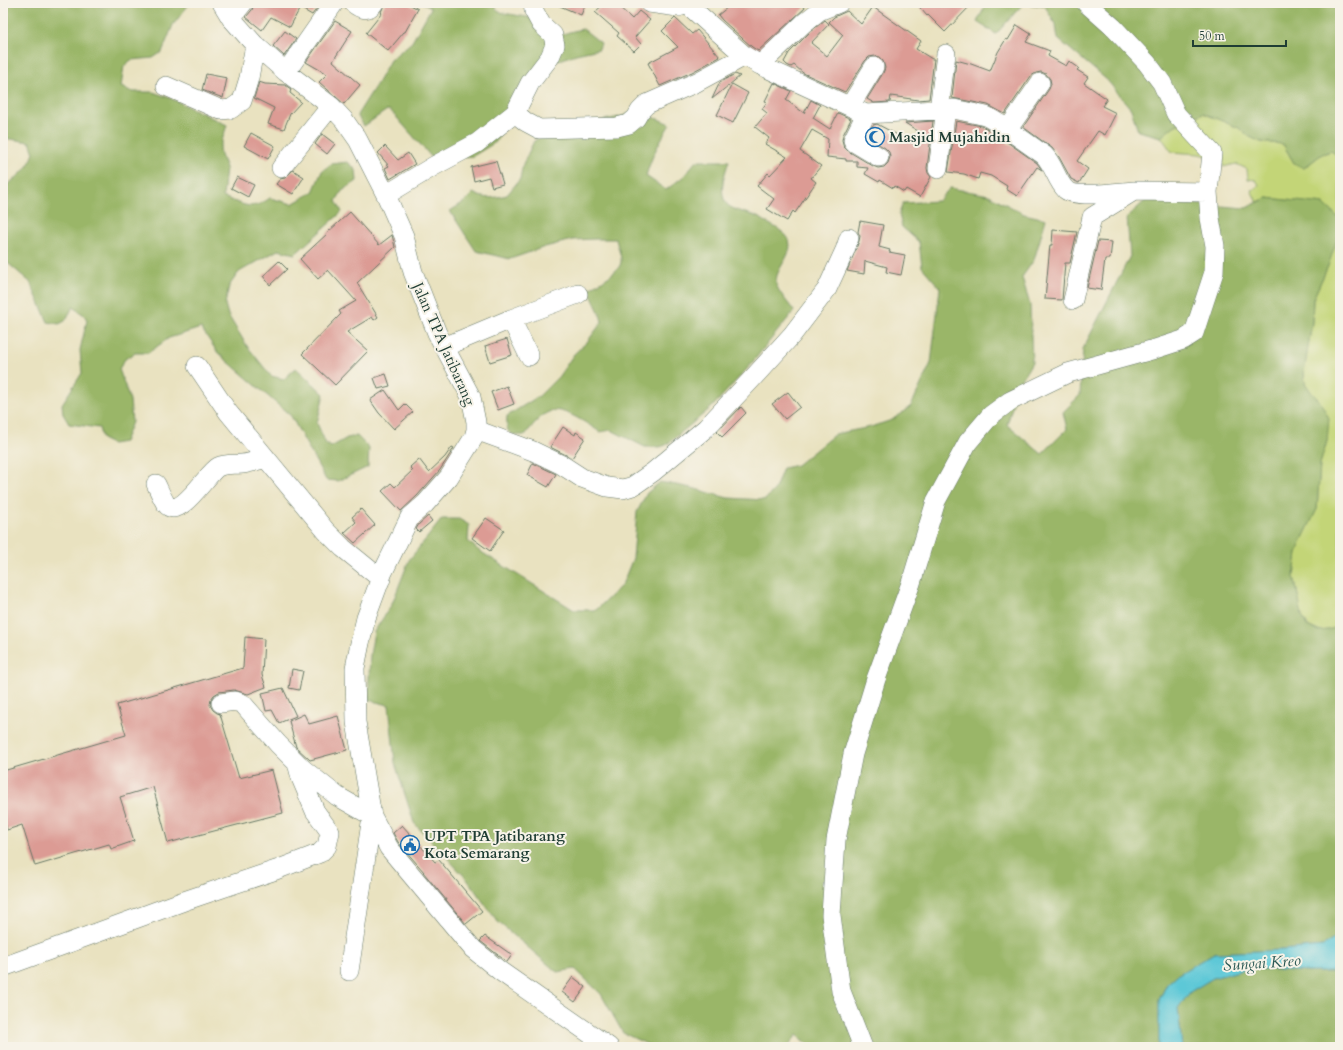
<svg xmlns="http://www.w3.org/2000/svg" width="1343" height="1050" font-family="Cardo,serif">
<rect width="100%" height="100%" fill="#f7f3e8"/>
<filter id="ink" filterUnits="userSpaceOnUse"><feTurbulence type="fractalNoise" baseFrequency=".025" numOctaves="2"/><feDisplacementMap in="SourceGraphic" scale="8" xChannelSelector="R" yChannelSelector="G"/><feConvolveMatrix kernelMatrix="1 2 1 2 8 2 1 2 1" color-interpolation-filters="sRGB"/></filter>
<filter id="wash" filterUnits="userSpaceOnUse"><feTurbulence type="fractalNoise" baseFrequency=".012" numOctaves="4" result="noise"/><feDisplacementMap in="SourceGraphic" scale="16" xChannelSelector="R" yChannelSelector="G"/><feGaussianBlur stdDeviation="0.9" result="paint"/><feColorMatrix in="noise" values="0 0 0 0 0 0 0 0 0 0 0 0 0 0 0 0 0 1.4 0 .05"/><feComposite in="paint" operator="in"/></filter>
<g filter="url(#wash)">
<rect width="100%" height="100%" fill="#e9e2c0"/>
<path fill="#c3d577" stroke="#718956" d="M1203 113 1239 128 1250 137 1261 142 1283 144 1294 163 1304 168 1322 154 1332 151 1340 157V626L1328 630 1318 631 1308 626 1302 616 1294 576 1297 553 1301 542 1317 509 1320 464 1327 441 1319 400 1311 392 1305 383 1304 372 1312 322 1313 299 1328 266 1324 204 1267 198 1257 202 1251 190 1257 188 1259 185 1256 180 1248 179 1247 169 1236 164 1223 167V159L1199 154 1172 152 1161 137 1174 126Z"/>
<path fill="#9ab668" stroke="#5c7a4e" d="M3 3H97L100 7 119 3H190L173 25 162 52 153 58 131 60 124 66 121 87 133 92H153L170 98 227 125 219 150 226 168 223 197C243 204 251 212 270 198L292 204 313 192 322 171 331 164 348 162 356 170 357 181 342 191 336 201 342 212 295 254 278 250 239 272 229 286 225 304 228 315 247 346 271 376 284 379 296 368 324 394 317 423 326 444 331 447 347 438 357 436 369 448 368 467 338 481 326 480 291 416 218 353 201 328 169 338 148 353H135L125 359 119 369 130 400 132 422 124 442 112 444 102 439 99 428 69 424 63 414 62 404 82 373 80 350 87 320 84 315 73 307 65 321 59 324 48 322 30 282 3 259V188C16 178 29 169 34 153L30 142 3 138Z
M423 3H496V9L503 13 533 18 559 35 577 30 583 29 601 43 599 49 576 54 539 68 510 109 496 142 473 156 434 160 391 111 387 110 364 126 357 115 378 82 390 60 412 42 431 8Z
M987 3H1340V157L1331 151 1322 154 1304 168 1294 163 1283 144 1261 142 1250 137 1239 128 1203 113 1174 126 1161 137 1138 131 1131 109 1107 80 1058 39 1056 26 1045 6 1023 4 996 34 977 22Z
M636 110 670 124C660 141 651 157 646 176L666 190 684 176 696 161H729C724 175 716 200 732 208 739 212 748 213 755 216 761 218 766 222 771 225 777 228 784 232 788 238 796 254 775 267 776 283 777 291 790 305 794 311L746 370 712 407 666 445 660 447H645L611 430 600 432C589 425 564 407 551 411 540 415 532 426 525 435 508 436 506 433 507 416L539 396 559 376 574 354 587 342 602 322C600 310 592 300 589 289 598 283 620 272 621 262 622 257 617 245 616 239H596L572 240 545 247 510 259 476 251 450 211 464 202 473 193C485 200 494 198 507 195L520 179 523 164 534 141 551 131 624 116Z
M950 188 989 195 1024 214 1046 219 1034 260 1022 277 1030 305 1032 362 1018 386 1007 425 1042 454 1067 429 1063 412 1080 395 1083 349 1130 256 1127 217 1146 200 1246 208 1267 198 1324 204 1337 216 1340 221 1339 234 1328 266 1313 299 1312 322 1304 372 1305 383 1311 392 1319 400 1329 418 1327 441 1320 464 1317 509 1301 542 1297 553 1294 576 1302 616 1307 626 1318 631 1328 630 1340 626V935L1323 946 1283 950 1214 953 1177 975 1167 984 1159 1000V1047H812L797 1035 787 1047H653L623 1033 601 994 575 969 557 972 497 921 466 878 414 823 395 763 389 705 368 700 370 655 374 632 392 604 409 560 442 519H459L469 525 468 541 478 550 574 610H596L622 585 633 558 637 512 647 493 660 482 692 488 728 498 765 500 775 489 783 468 797 465 835 434 871 427 892 420 911 406 931 363 940 288 922 267 919 242 902 227 899 214 903 203 938 201Z
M1340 966V1047H1182L1178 1008 1190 992 1213 978 1250 968 1308 972H1334Z"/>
<path fill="#5dc8d7" stroke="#3e8286" d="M1340 935V966L1334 972H1308L1250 968 1213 978 1190 992 1178 1008 1182 1047H1159V1000L1167 984 1177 975 1214 953 1283 950 1323 946Z"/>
<g id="blocks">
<path fill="#dc9b94" d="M254 3H321L312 15 300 8 290 27 271 17 262 30 246 17 252 10Z
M385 3H407L418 9 405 32H404L388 51 366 33 382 13 381 12Z
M553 3H586L581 15Z
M605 3H615L632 19 639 11 650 20 635 37 641 44 634 51 617 36 619 33 595 12Z
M733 3H802L805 8 758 51 752 47 722 20 718 15Z
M916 3H973L945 32 928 15 927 16Z
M873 7 921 41 916 49 932 59H934L929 99 918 100 891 96 890 102 874 103 867 99 883 73 885 68 883 61 879 57 875 56 869 57 865 61 845 92 803 73 794 65 791 67 787 65 784 62 789 53 811 31 825 20 829 24 811 43 827 56 843 35 829 22 834 17 847 11 861 24Z
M675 18 692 34 697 30 720 57 692 72 660 86 648 63 678 47 662 31Z
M335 21 352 31 333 61 360 85 344 104 319 82 327 74 306 62Z
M1017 25 1031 34 1026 42 1050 51 1048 56 1066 66 1069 61 1079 68 1077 70 1088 77 1084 83 1107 99 1102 106 1116 113 1105 135 1098 131 1077 161 1088 169 1079 183 1071 179 1059 157 1052 148 1023 127 1049 89 1051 84 1050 79 1046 74 1041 72 1036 73 1031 76 1005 114 988 105 952 98 956 60 971 64 990 71 998 52 1006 39 1008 40Z
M285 31 296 39 284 56 273 46Z
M206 74 227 78 223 98 202 90Z
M735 74 740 76 712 99 720 82Z
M259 82 265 84 285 85 291 89 290 93 301 102 290 114 284 129 268 124 274 108 254 98Z
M774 83 791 91 786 100 804 113 811 100 820 105 813 118 830 129 838 113 851 119 843 135 842 140 844 147 848 151 873 166 878 168 884 167 888 163 890 157 889 152 885 148 867 137 873 125 877 124 914 144 921 133 905 123 933 121 927 168 928 173 931 177 920 197 906 189 904 192 894 186 893 188 880 180 879 182 865 174 868 168 857 167V161H846V159L827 157 828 139 812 130 800 151 821 166 811 178 816 182 795 213 793 211 787 221 767 209 774 199 757 186 768 173 770 175 787 157 765 144 769 138 755 127 767 113 762 109 767 102 765 101Z
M732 84 748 93 733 123 717 115Z
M956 121 982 126 997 135 1037 163 1042 170 1037 167 1017 196 1006 189 1007 186 991 176 980 173 978 179 964 174 948 172Z
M251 133 275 146 268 159 244 146Z
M322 134 335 144 327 154 315 144Z
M385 146 398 160 408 153 415 164 390 179 385 168 389 166 378 153Z
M496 161 503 184 492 187 489 177 474 181 471 167Z
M293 170 304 177 293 194 276 184 280 179 285 178Z
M237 177 254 185 248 197 231 188Z
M350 212 379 245 392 235 395 247 357 283 378 317 374 320 372 317 347 332 368 351 335 385 302 354 341 314 339 311 356 301 328 270 318 279 300 259 328 233V232Z
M860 221 883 225 879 247 890 250 889 252 905 255 901 275 886 272 887 267 865 261 864 274 847 271 859 241 860 236 858 232Z
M1053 230 1077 232 1070 263H1065L1062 300 1045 299 1050 245H1052Z
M1098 241 1112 242 1110 259H1105L1101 290 1087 288Z
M279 261 287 269 270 285 263 276Z
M507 339 512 355 490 362 485 346Z
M386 374 390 386 378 389 374 378Z
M507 386 514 404 498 410 491 392Z
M385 390 399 410 405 404 413 412 394 429 379 413 370 400Z
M788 392 800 407 785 419 772 404Z
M741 407 746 413 722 437 717 432Z
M563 427 575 435 576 432 585 438 572 458 550 447Z
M452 447 454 448 440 470 417 496 401 511 382 491 391 483 395 487 413 470 410 467 419 459 429 472 445 457Z
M533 463 556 474 548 487 527 475Z
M361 509 375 525 355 543 344 533 356 522 352 517Z
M428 516 432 521 419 532 416 529 419 524Z
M486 518 504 530 490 551 472 538Z
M245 637 264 639 262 675 266 687 248 694 234 690 219 692 214 695 211 699 210 705 213 710 217 713 220 714 239 778 272 770 283 813 168 843 153 787 120 797 134 841 111 849 109 844 35 866 22 825 7 830 3 815V771L126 735 117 705 243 668Z
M292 669 303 671 299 690 289 688Z
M283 688 296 716 279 723 272 710 266 711 262 693Z
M304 714 309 724 338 716 347 750 310 760 296 747 289 721Z
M402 825 435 862 439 860 482 911 466 924 423 872H424L398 842 393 833Z
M485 936 512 955 507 962 480 941Z
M573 977 586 987 575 1002 562 992Z"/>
</g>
</g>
<g filter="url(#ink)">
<use href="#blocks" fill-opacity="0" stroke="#667765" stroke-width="1"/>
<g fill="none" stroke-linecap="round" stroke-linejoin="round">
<g stroke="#667765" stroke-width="20">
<path id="minor" d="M222 3 231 18 255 45 286 72 331 106 344 120 358 140 386 195 404 236 413 272 437 333 471 397 476 422V430L474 437 449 477 425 504 410 517 383 572 366 618 360 643 355 668 356 722 372 816 389 848 473 949 500 971 609 1047
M353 3C360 9 368 12 374 3
M649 3 678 7 692 3
M688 5 745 56 760 65 866 114 954 109 986 116 1003 126 1044 155C1054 165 1056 180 1066 190 1075 198 1121 192 1134 191
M231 18 243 3
M760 65 804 23 819 11 839 3
M286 72 334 3
M166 86 221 110 231 109 242 101 249 78 255 45
M850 106 874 67
M939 110 946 54
M515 113 526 122 539 129 617 127 629 124 636 118 640 111 647 104 697 82 745 56
M866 114 853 140 854 142 879 157
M1008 129 1040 83
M281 168 331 106
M938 169 946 109
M386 195 434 166 477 143 515 113 530 83 550 57 555 45 553 35 541 24 534 11 533 3
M1073 300 1092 217 1134 191 1208 192
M511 319 529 356
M444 347 511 319 578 294
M197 366 228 412 326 531 343 548 381 579
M476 430 533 451 562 465 582 478 607 487 623 489 633 486 653 472 706 428 751 380 792 335 827 289 845 250 849 238
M156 484C159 490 162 498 166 504 179 522 208 472 218 467 226 463 234 465 242 464 251 463 259 460 266 458
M221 703 235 701 243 704 278 744 303 769 337 796 372 816 349 971
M3 967 184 901 276 870 320 853 327 846 330 832 315 811 301 778 297 763
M863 1047 841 991 831 915 836 840 853 754 876 679 911 583 936 501 968 442 991 415 1010 401 1068 373 1155 349 1183 340 1194 333 1214 272 1215 246 1210 218 1208 192 1212 153 1176 114 1162 83 1147 63 1113 27 1086 3"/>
</g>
<use href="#minor" stroke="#fff" stroke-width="19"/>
</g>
</g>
<defs>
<g id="mosque-ring" transform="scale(1)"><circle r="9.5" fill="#f7f3e8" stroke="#1f6fb2" stroke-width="1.5"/><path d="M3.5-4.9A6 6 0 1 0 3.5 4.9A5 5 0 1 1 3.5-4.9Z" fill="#1f6fb2"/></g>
<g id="civic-ring" transform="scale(1)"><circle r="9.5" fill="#f7f3e8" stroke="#1f6fb2" stroke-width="1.5"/><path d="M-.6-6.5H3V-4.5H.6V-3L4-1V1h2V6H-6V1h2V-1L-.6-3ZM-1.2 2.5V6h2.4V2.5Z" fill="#1f6fb2"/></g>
</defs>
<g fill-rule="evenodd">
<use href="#mosque-ring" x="875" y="137"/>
<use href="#civic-ring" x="410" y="845"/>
</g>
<g text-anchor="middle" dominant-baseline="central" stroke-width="4" stroke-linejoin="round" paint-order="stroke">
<g font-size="15" font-weight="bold" fill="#1f3d34" stroke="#f7f3e8" text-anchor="start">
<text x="889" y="137">Masjid Mujahidin</text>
<text x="424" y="836">UPT TPA Jatibarang<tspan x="424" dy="17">Kota Semarang</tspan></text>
</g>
<g font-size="15" fill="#1f3d34" stroke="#f7f3e8">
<text transform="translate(444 344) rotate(66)">Jalan TPA Jatibarang</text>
</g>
<g font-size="16" font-style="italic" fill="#2b5955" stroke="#f7f3e8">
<text transform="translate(1262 963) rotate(-4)">Sungai Kreo</text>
</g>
</g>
<rect width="1343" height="1050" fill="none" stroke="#f7f3e8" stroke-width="16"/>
<path d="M1193 40v6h93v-6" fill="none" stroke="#1f3d34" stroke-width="2"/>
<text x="1199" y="40" font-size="12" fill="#1f3d34" stroke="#f7f3e8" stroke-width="3" paint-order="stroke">50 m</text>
</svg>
